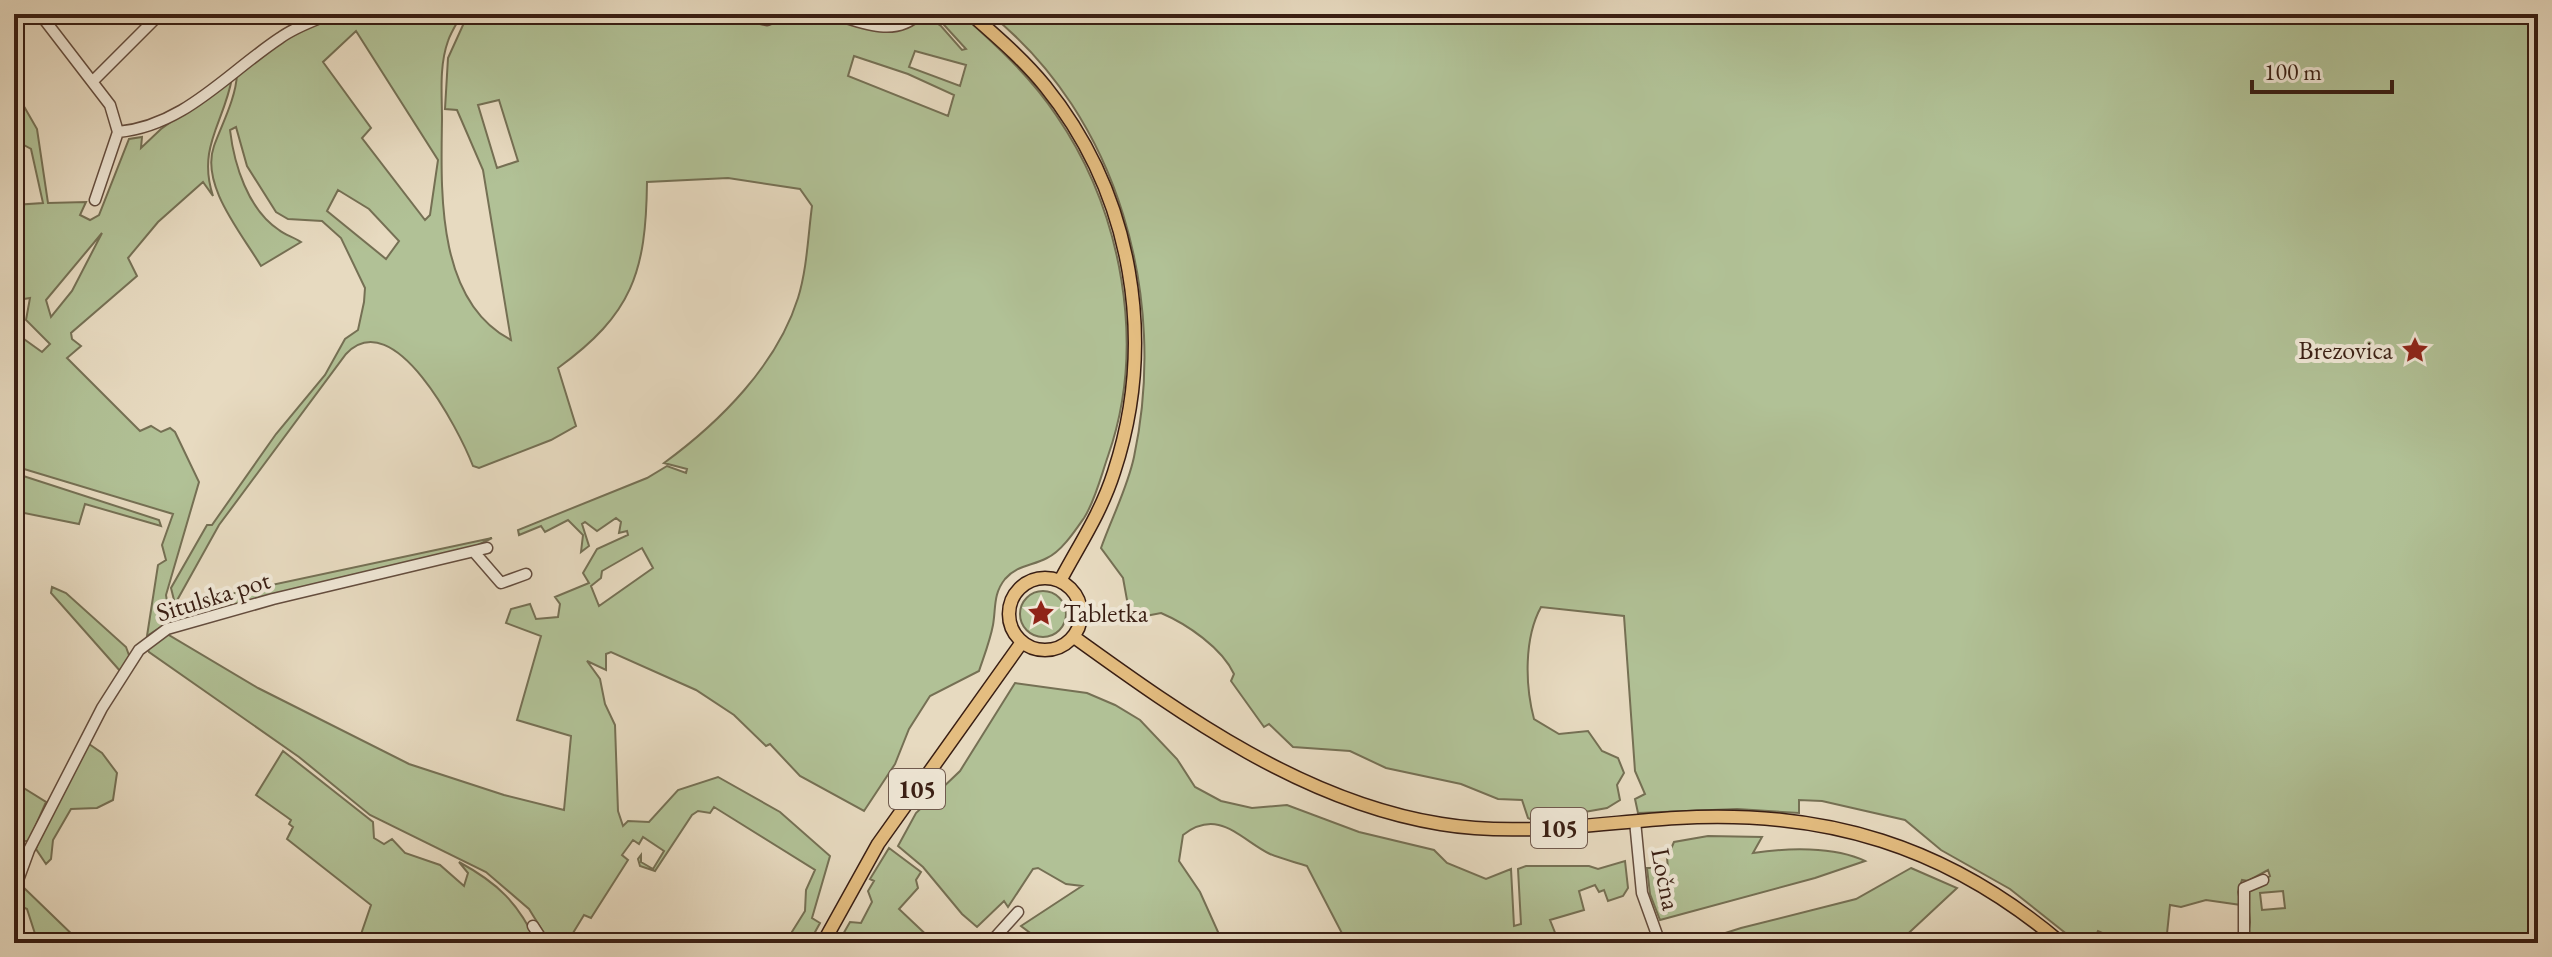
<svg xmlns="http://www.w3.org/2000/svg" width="2552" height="957" font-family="'EB Garamond',serif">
<rect width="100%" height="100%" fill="#e7dac0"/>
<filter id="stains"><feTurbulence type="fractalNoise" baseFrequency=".0025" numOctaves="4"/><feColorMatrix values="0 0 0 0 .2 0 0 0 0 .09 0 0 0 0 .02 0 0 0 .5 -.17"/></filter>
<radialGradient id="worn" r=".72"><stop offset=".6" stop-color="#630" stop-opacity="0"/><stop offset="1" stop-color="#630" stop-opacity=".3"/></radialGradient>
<path fill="#b1c196" stroke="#757054" stroke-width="2" fill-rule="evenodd" d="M342 14H462C457 23 451 32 448 41 439 66 442 95 442 119 441 191 436 301 511 340L483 170 457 110 445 109 448 58 468 14H736L756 24 790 14H828L862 25 927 17 941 26 962 50 966 49 934 14H961C996 45 1030 76 1056 115 1122 211 1147 345 1108 456 1101 476 1095 501 1084 518 1075 531 1061 552 1047 558 1032 566 1017 565 1005 579 993 594 996 608 993 625 990 641 984 656 979 671L930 696 909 729 895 764 864 811 800 776 770 744 766 746 734 715 696 690 611 652 606 654V670L587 661 600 679 605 704 615 725 618 811 623 826 628 821 649 822 678 790 718 777 780 812 830 856 812 918 820 923 809 943H785L805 911 806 890 815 870 714 807 710 813 698 811 692 815 655 871 640 866 638 859 641 855V862L653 869 664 851 643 837 639 844 633 840 622 855 628 860 591 918 584 915 573 933 579 938 575 943H550L529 909 486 872 370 815 299 757 149 652 147 648 167 634 258 688 409 764 504 795 564 810 571 736 517 720 541 636 506 623 511 609 530 604 536 619 558 617 560 604 555 597 589 583 583 573 597 549 628 535 627 531 619 533 621 522 616 518 597 531 585 522 582 524 589 546 581 552 583 535 568 520 545 532 541 526 519 535 518 530 647 478 667 466 686 473 687 469 664 463C720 422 777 365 798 298 807 269 808 236 812 206L800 189 728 178 647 182C646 273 632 314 558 368L576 426 551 440 479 468 473 466C459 430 394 303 346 354L219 525 175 604 171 588 207 525H212L276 434 325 375 345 339 358 330 364 302 365 288 341 238 322 221 288 219 276 212 247 166 236 127 230 130C234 164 248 210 279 230 285 235 294 237 301 242L261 266C242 234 200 185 214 146 222 124 236 98 237 74L286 37ZM356 31 438 160 430 215 425 220 362 138 371 128 323 62ZM915 51 966 65 960 86 909 67ZM854 56 908 74 954 95 948 116 848 76ZM499 100 518 161 497 168 478 105ZM338 190 369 209 399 241 386 259 327 211ZM642 548 653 568 599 606 591 586 601 578 602 571Z
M990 14H2538V943H2247L2250 922 2247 891 2270 876 2268 870 2248 881 2242 880 2238 892 2241 905 2206 900 2181 907 2170 905 2166 943H2124L2098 931 2092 943H2078L2010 889 1941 850 1905 820 1822 801 1799 800V813L1737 809 1638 813 1635 799 1645 794 1635 771 1624 616 1541 607C1524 638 1525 685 1534 719L1559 734 1588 731 1602 751 1618 758 1624 773 1617 785 1620 800 1607 808 1534 821 1528 818 1522 800 1498 799 1461 784 1386 768 1350 751 1293 747 1269 724 1264 727 1231 681 1234 674C1222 648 1187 624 1161 613L1135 618 1127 600 1123 578 1101 548C1112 517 1127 489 1134 457 1168 298 1119 117 990 14ZM2283 891 2285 908 2262 910 2260 893Z
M232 78C224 123 197 147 213 196L203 182 158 222 128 258 137 276 71 333 72 339 81 346 67 358 140 431 151 426 161 432 170 428 175 432 199 482 166 595 170 621 147 636 158 565 166 560 162 545 173 514 14 466V332L42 352 50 344 26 320 30 298 18 300 14 305V205L43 203 31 149 22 144 21 135 14 128V89L37 129 48 203 86 202 80 215 90 220 99 215 129 139 142 137 141 148 161 129ZM102 233 72 291 51 317 46 300Z
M14 473 159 520 161 526 85 504 79 524 14 511Z
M492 538 474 547 175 623 183 604Z
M52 587 66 593 126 647 130 658 121 672 51 593Z
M1020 614a23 23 0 1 1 46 0a23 23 0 1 1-46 0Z
M1015 683 1087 693 1115 705 1140 720 1177 759 1195 787 1221 801 1252 808 1287 805 1359 832 1434 850 1447 863 1486 879 1511 869 1514 926 1521 924 1518 869 1526 866H1589L1598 869 1625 861 1628 888 1623 896 1608 901 1604 890 1599 892 1595 885 1579 891 1584 910 1550 920 1556 935 1560 934 1566 943H1347L1307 866C1295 862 1282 859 1270 854 1241 840 1219 807 1183 835L1179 861 1200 892 1223 943H1037L1038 939 1021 926 1082 886 1066 884 1038 868 1033 869 1008 907 1004 901 977 927 962 914 923 867 898 846 916 813 960 771Z
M89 744 102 753 117 773 113 800 97 808 71 809 53 840 51 859 46 864 36 849 40 836Z
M283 751 373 822 374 838 384 844 392 839 405 853 440 865 464 886 468 873 459 862C498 883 518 903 537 943H358L371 905 287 839 293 827 289 824 291 820 256 795Z
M14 782 46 802 29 841H14Z
M1708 836 1762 837 1753 853C1786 848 1834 846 1865 861L1815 878 1660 920 1650 894 1647 868H1668L1667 858 1674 842Z
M889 848 921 872 916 880 918 888 899 909 935 943H838L850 922 861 923 872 902 868 891 874 881 870 879Z
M1911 868 1957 888 1898 943H1694L1741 928 1856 899Z
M21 885 81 943H38L27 909 14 903Z"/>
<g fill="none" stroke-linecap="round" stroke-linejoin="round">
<g stroke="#644d3e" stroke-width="13">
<path id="minor" d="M40 14 110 105 118 132 95 200
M740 14 767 20 782 14
M835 14C861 23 897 37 918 14
M94 80 160 14
M118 132C184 126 227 73 280 38 295 27 313 21 330 14
M475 553 501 583 526 574
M1635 821 1642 893 1660 943
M14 891 29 850 102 708 139 650 167 629 273 599 487 548
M533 926 544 943
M990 943 1018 912
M2244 943V888L2263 880"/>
</g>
<g stroke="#391e13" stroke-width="15">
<path id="major" d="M971 14C997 37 1023 59 1045 86 1133 195 1157 341 1114 472 1101 513 1079 545 1060 581
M1009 614a36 36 0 1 1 72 0a36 36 0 1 1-72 0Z
M1074 637C1185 717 1304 802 1441 824 1519 837 1598 823 1676 818 1825 809 1947 846 2061 943
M823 943 878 844 1022 642"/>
</g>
<use href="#minor" stroke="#efe7d6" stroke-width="10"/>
<use href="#major" stroke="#e4bd80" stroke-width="12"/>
</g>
<defs>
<g id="sight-bare" transform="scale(2.16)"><path d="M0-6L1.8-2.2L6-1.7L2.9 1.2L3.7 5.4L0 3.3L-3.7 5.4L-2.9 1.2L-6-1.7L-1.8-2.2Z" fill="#8f2418" stroke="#efe7d6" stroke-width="2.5" paint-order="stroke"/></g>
</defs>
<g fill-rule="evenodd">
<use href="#sight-bare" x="2415" y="350"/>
<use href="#sight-bare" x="1041" y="613"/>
</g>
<g text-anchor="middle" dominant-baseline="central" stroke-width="8" stroke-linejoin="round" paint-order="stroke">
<g fill="#efe7d6" stroke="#705a4e" stroke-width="2">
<rect x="889" y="769" width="56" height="40" rx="6"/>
<rect x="1531" y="808" width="56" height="40" rx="6"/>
</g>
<g font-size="24" font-weight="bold" fill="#391e13">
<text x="917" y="789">105</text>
<text x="1559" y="828">105</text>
</g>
<g font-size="26" fill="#391e13" stroke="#efe7d6" text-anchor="end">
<text x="2393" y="350">Brezovica</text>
<text x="1063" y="613" text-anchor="start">Tabletka</text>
</g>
<g font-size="26" fill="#391e13" stroke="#efe7d6">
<text transform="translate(213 596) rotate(-17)">Situlska pot</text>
<text transform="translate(1666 879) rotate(79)">Ločna</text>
</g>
</g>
<rect width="2552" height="957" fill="none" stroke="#e7dac0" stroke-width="48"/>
<rect x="16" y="16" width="2520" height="925" fill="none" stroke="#391e13" stroke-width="4"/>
<rect x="24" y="24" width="2504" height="909" fill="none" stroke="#391e13" stroke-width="2"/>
<path d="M2252 80v12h140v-12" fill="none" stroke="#391e13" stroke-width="4"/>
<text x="2264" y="80" font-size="24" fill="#391e13" stroke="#efe7d6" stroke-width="6" paint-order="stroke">100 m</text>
<rect width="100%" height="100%" filter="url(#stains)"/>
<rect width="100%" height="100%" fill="url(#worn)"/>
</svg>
